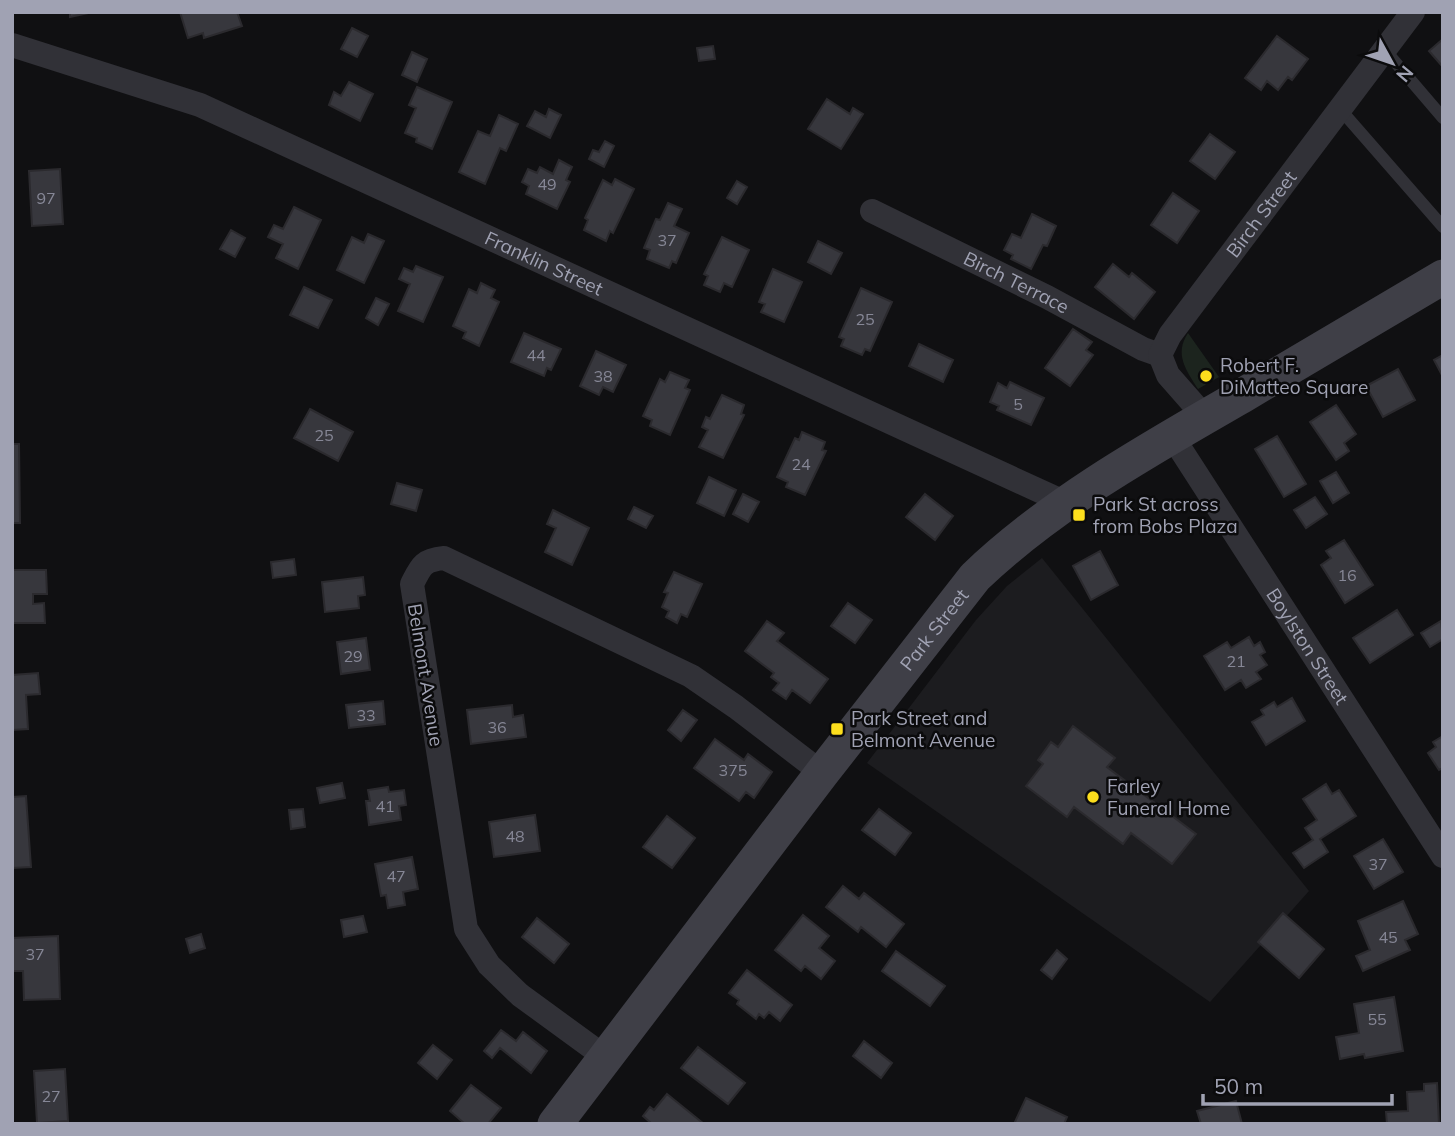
<svg xmlns="http://www.w3.org/2000/svg" width="1455" height="1136" font-family="Mulish,sans-serif">
<rect width="100%" height="100%" fill="#101012"/>
<path fill="#1c1c1f" d="M1042 558 1309 891 1210 1002 867 763 976 620 1007 586Z"/>
<path fill="#1c241e" d="M1188 333 1219 377 1198 389C1186 370 1174 354 1188 333Z"/>
<path fill="#37373d" stroke="#2b2a2e" stroke-width="2" d="M70 12H93L70 17Z
M180 12H237L242 26 204 38 203 33 188 38Z
M352 28 368 36 357 57 341 49Z
M1277 36 1308 59 1292 80 1288 77 1278 90 1267 81 1261 90 1245 78Z
M1443 39V67L1429 51Z
M713 46 715 59 699 61 697 48Z
M412 52 427 59 417 82 402 75Z
M349 82 373 94 360 121 329 105 334 92 341 96Z
M417 87 452 102 432 149 416 142 417 138 405 133 416 108 409 105Z
M827 99 850 114 853 108 863 114 841 149 808 129Z
M549 109 561 115 550 138 527 126 535 111 546 117Z
M499 115 518 124 506 151 500 148 485 184 459 172 478 131 490 136Z
M1210 134 1235 152 1215 179 1190 161Z
M605 141 614 146 604 167 589 159 593 150 599 152Z
M559 160 572 167 566 180 570 182 557 209 526 194 529 186 522 182 528 169 537 173 540 167 553 174Z
M60 169 63 224 32 226 29 171Z
M615 179 634 189 613 233 610 231 606 241 584 230 588 220 585 218 603 180 612 185Z
M737 181 747 187 737 204 727 198Z
M1173 193 1199 211 1177 243 1151 225Z
M668 203 682 209 674 226 689 233 676 263 672 261 669 268 647 259 650 250 644 248 656 219 660 220Z
M294 207 321 220 298 269 276 258 283 244 268 237 274 225 283 229Z
M1032 214 1056 226 1047 246 1043 245 1031 269 1011 259 1013 255 1004 250 1012 234 1021 238Z
M231 230 245 238 235 257 220 249Z
M368 234 384 241 364 283 337 270 352 237 364 243Z
M722 237 749 250 732 287 724 283 720 292 704 285 708 276 704 274Z
M818 241 842 253 831 274 808 262Z
M1113 264 1129 277 1132 273 1155 292 1134 319 1095 287Z
M416 266 443 277 423 322 398 311 410 284 399 279 404 268 413 272Z
M773 269 802 282 784 322 761 312 765 304 759 302Z
M481 283 495 290 491 298 499 302 479 346 463 338 466 332 453 326 469 289 477 293Z
M304 287 332 300 318 328 290 315Z
M861 288 892 302 870 351 865 349 862 355 841 346 844 339 839 337Z
M376 298 389 304 378 325 366 318Z
M1073 329 1092 342 1086 350 1093 355 1070 386 1045 368Z
M524 333 561 349 551 370 547 368 544 376 511 362Z
M919 344 953 360 943 382 909 366Z
M596 351 626 365 613 392 603 387 599 395 580 386Z
M1443 355V377L1434 360Z
M1398 369 1415 400 1383 417 1366 386Z
M670 372 689 380 685 388 690 390 670 435 650 426 652 420 643 416 660 379 665 382Z
M1010 382 1044 398 1031 425 997 410 999 406 990 402 998 383 1007 388Z
M722 395 744 405 741 414 744 415 723 458 699 447 708 430 702 427 706 417 710 419Z
M1336 405 1356 434 1344 443 1349 451 1336 460 1310 422Z
M310 409 353 432 338 461 294 438Z
M802 432 825 442 822 450 826 451 805 495 786 487 788 482 777 477 795 438 799 440Z
M1277 436 1306 484 1284 497 1255 449Z
M12 444H19L20 523H12Z
M1336 472 1349 493 1333 503 1320 481Z
M709 477 736 490 724 516 697 503Z
M397 483 422 490 416 511 391 504Z
M743 494 759 502 748 522 733 514Z
M925 494 953 516 935 540 906 517Z
M1315 497 1327 514 1306 528 1294 510Z
M634 507 653 516 646 528 628 519Z
M553 510 589 528 572 565 545 552 556 528 547 524Z
M1344 540 1373 585 1345 603 1321 565 1331 558 1326 551Z
M1100 551 1118 585 1091 600 1073 566Z
M294 559 296 575 273 578 271 562Z
M12 570H46L47 594H33V604L44 603 45 623H12Z
M674 572 702 584 687 617 681 614 677 623 666 617 669 611 662 607 668 593 664 592Z
M363 577 365 595 358 596 359 608 325 612 322 582Z
M848 603 872 620 855 643 831 626Z
M1397 610 1413 635 1370 663 1353 638Z
M767 621 784 633 777 641 828 679 810 703 792 690 786 699 773 690 779 683 771 677 774 673 745 651Z
M1441 621 1443 639 1430 647 1421 633Z
M1249 637 1254 646 1260 642 1265 652 1260 655 1267 665 1256 672 1261 679 1246 688 1241 680 1225 690 1204 656 1227 642 1231 648Z
M366 638 370 670 341 674 337 642Z
M38 673 40 694 26 695 28 729 12 730V675Z
M1292 698 1305 721 1266 745 1252 722 1264 715 1261 710 1274 702 1277 707Z
M383 701 385 724 349 728 346 705Z
M512 705 513 717 523 715 526 737 471 744 467 710Z
M683 710 697 720 681 741 668 730Z
M1073 726 1115 758 1107 767 1196 834 1172 864 1131 833 1123 844 1074 807 1067 817 1026 786 1043 764 1038 760 1051 742 1058 747Z
M1443 736V768L1439 770 1428 753 1436 747 1433 742Z
M715 739 744 760 748 754 772 772 754 798 746 792 739 801 694 768Z
M342 783 345 798 320 803 317 788Z
M1326 784 1332 794 1339 790 1356 816 1320 839 1328 852 1304 868 1293 853 1313 840 1305 828 1317 820 1303 799Z
M388 787 389 792 404 790 406 805 399 806 401 820 369 825 366 801H370L368 790Z
M26 796 31 867 12 868V797Z
M303 809 305 827 291 829 289 810Z
M879 809 911 833 895 855 862 830Z
M535 815 540 851 494 857 489 822Z
M667 816 695 838 672 868 643 847Z
M1383 839 1403 872 1374 889 1354 856Z
M412 857 418 889 403 892 405 905 388 908 386 895 381 896 375 864Z
M843 886 859 899 864 893 904 924 886 947 861 927 858 932 826 907Z
M1403 901 1418 934 1405 940 1410 950 1363 971 1356 956 1370 950 1358 921Z
M1283 913 1324 949 1299 978 1258 942Z
M803 915 829 936 819 948 835 961 821 979 805 966 801 971 775 950Z
M363 916 367 932 344 937 341 920Z
M537 918 569 944 554 963 522 937Z
M201 934 205 948 190 953 186 939Z
M58 936 60 999 24 1000 23 971H12V938Z
M1057 950 1067 959 1052 979 1041 970Z
M896 951 945 986 930 1006 882 971Z
M747 970 792 1005 780 1021 769 1012 764 1018 759 1014 756 1019 737 1004 739 1000 729 993Z
M1394 997 1403 1051 1365 1058 1364 1054 1340 1059 1336 1037 1359 1033 1354 1004Z
M501 1030 516 1041 523 1032 547 1051 531 1073 500 1048 492 1058 484 1051Z
M864 1041 892 1063 881 1078 853 1056Z
M433 1045 452 1060 437 1079 418 1063Z
M698 1047 745 1083 728 1104 681 1068Z
M65 1069 68 1121 37 1123 34 1071Z
M1437 1083 1439 1124H1387L1386 1112 1408 1111 1407 1092 1424 1091V1084Z
M471 1085 501 1108 488 1124H465L450 1111Z
M667 1094 704 1124H652L643 1116 650 1107 654 1110Z
M1026 1098 1067 1117 1064 1124H1014Z
M1236 1101 1242 1124H1201L1197 1111Z"/>
<g fill="none" stroke-linecap="round" stroke-linejoin="round">
<path stroke="#313137" stroke-width="12" d="M1384 49 1443 118
M1340 109 1443 227"/>
<g stroke="#313137" stroke-width="24">
<path id="s1" d="M12 45 200 105 1068 504"/>
<path id="s2" d="M872 211 1047 297 1143 349 1160 355"/>
<path id="s3" d="M1204 416 1168 375 1160 355 1170 335 1413 12"/>
<path id="s4" d="M1172 436 1443 856"/>
<path d="M605 1057 520 995 489 965 466 929 412 584C421 566 423 560 444 558L691 676 736 707 822 773"/>
</g>
<path stroke="#3f3f47" stroke-width="35" id="s5" d="M555 1124 822 773 975 577C1052 503 1153 447 1245 394 1311 355 1377 316 1443 277"/>
</g>
<g fill="#fcde1d" stroke="#0b0b0c" stroke-width="2.5">
<circle cx="1206" cy="376" r="7"/>
<rect x="1072" y="508" width="14" height="14" rx="3.5"/>
<rect x="830" y="722" width="14" height="14" rx="3.5"/>
<circle cx="1093" cy="797" r="7"/>
</g>
<g text-anchor="middle" dominant-baseline="central" stroke-width="5" stroke-linejoin="round" paint-order="stroke">
<g font-size="16" fill="#868796">
<text x="547" y="184">49</text>
<text x="46" y="198">97</text>
<text x="667" y="240">37</text>
<text x="865" y="319">25</text>
<text x="536" y="355">44</text>
<text x="603" y="376">38</text>
<text x="1018" y="404">5</text>
<text x="324" y="435">25</text>
<text x="801" y="464">24</text>
<text x="1347" y="575">16</text>
<text x="353" y="656">29</text>
<text x="1236" y="661">21</text>
<text x="366" y="715">33</text>
<text x="497" y="727">36</text>
<text x="733" y="770">375</text>
<text x="385" y="806">41</text>
<text x="515" y="836">48</text>
<text x="1378" y="864">37</text>
<text x="396" y="876">47</text>
<text x="1388" y="937">45</text>
<text x="35" y="954">37</text>
<text x="1377" y="1019">55</text>
<text x="51" y="1096">27</text>
</g>
<g font-size="19" fill="#a0a2b3" stroke="#0b0b0c">
<text stroke="none"><textPath href="#s3" startOffset="250">Birch Street</textPath></text>
<text stroke="none"><textPath href="#s1" startOffset="576">Franklin Street</textPath></text>
<text stroke="none"><textPath href="#s2" startOffset="161">Birch Terrace</textPath></text>
<text stroke="none"><textPath href="#s5" startOffset="623">Park Street</textPath></text>
<text stroke="none"><textPath href="#s4" startOffset="250">Boylston Street</textPath></text>
<text transform="translate(426 675) rotate(81)">Belmont Avenue</text>
</g>
<g font-size="19" fill="#a0a2b3" stroke="#0b0b0c" text-anchor="start">
<text x="1220" y="365">Robert F.<tspan x="1220" dy="22">DiMatteo Square</tspan></text>
<text x="1093" y="504">Park St across<tspan x="1093" dy="22">from Bobs Plaza</tspan></text>
<text x="851" y="718">Park Street and<tspan x="851" dy="22">Belmont Avenue</tspan></text>
<text x="1107" y="786">Farley<tspan x="1107" dy="22">Funeral Home</tspan></text>
</g>
</g>
<rect width="1455" height="1136" fill="none" stroke="#a0a2b3" stroke-width="28"/>
<g transform="translate(1392 63) rotate(130)" stroke="#0b0b0c" stroke-width="5" paint-order="stroke">
<path d="M0-5L12 26L0 18L-12 26Z" fill="#a0a2b3"/>
<text y="-10" font-size="19" font-weight="bold" text-anchor="middle" fill="#a0a2b3">N</text>
</g>
<path d="M1203 1094v10h189v-10" fill="none" stroke="#a0a2b3" stroke-width="3.5"/>
<text x="1214" y="1094" font-size="21" fill="#a0a2b3" stroke="#0b0b0c" stroke-width="5" paint-order="stroke">50 m</text>
</svg>
